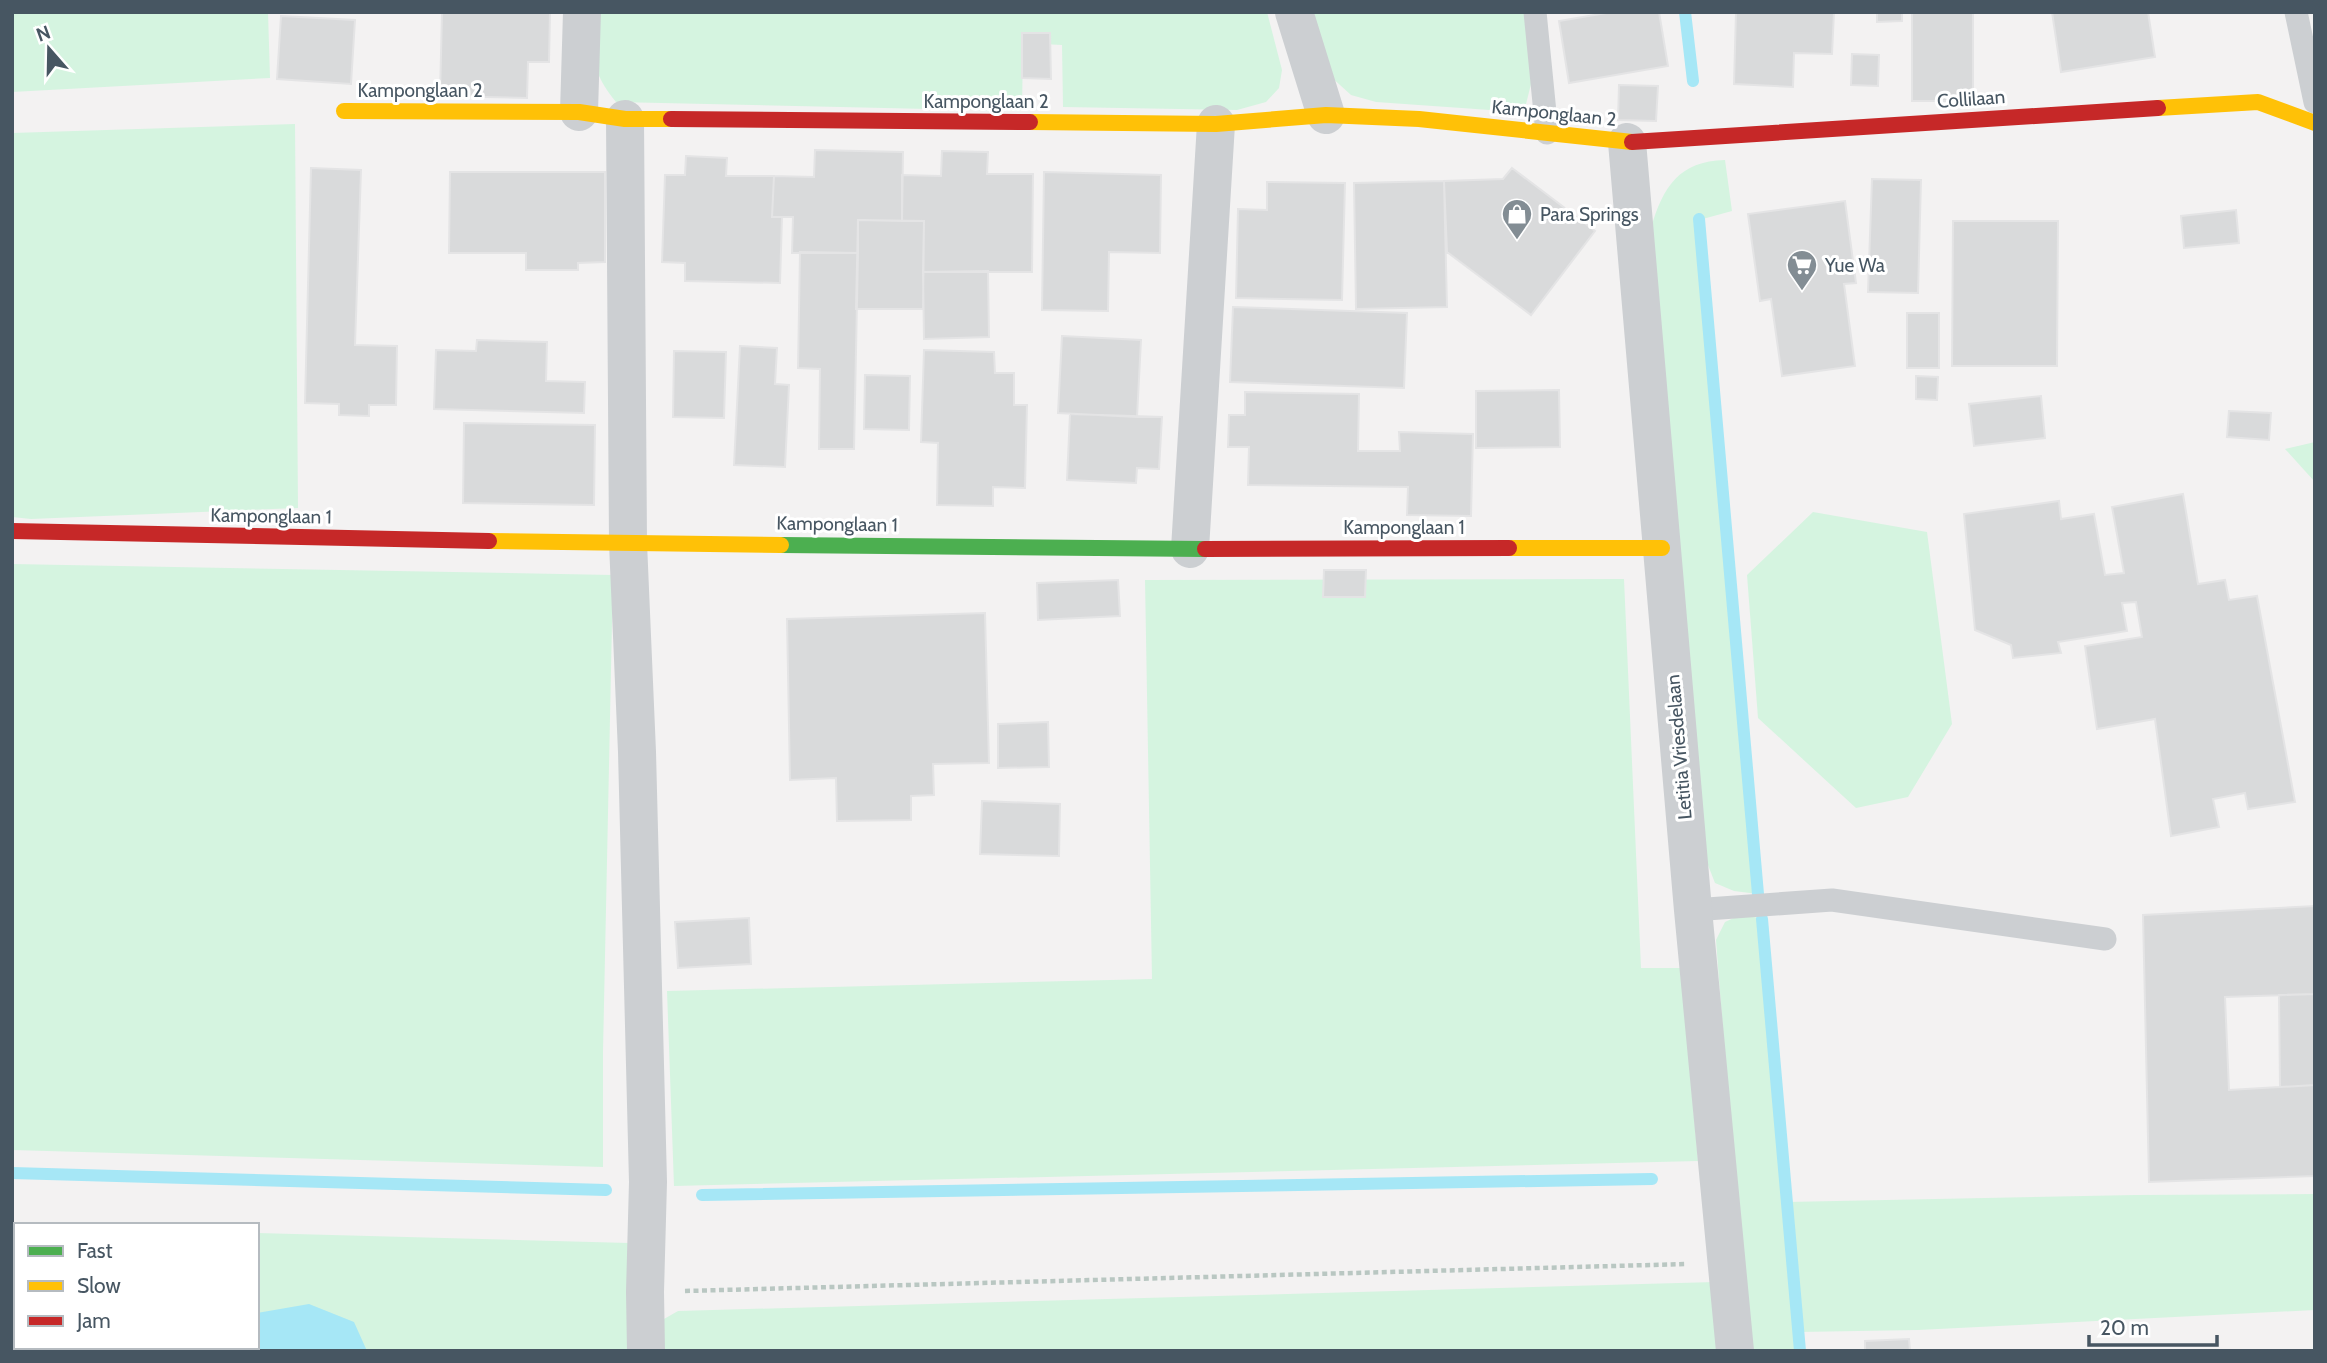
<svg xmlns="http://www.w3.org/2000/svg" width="2327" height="1363" font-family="Cabin,sans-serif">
<rect width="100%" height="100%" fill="#f3f2f2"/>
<path fill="#d5f4e0" d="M12 12H268L270 78 12 92Z
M595 12H1267L1282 70 1279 88 1266 102 1237 110 1063 107 1062 45 1023 43 1022 111 616 102C588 67 594 55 595 12Z
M1311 12H1524L1532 80 1526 104 1504 111 1376 102 1351 95 1329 75Z
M295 124 298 508 31 519 12 517V133Z
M1725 160 1732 211 1699 220 1758 894 1734 891 1715 883 1706 860 1651 228C1663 187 1679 161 1725 160Z
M2315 442V482L2285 449Z
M1813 512 1927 532 1952 724 1908 797 1856 808 1758 718 1747 575Z
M12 564 613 575 603 1052V1167L12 1150Z
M1624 579 1641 968H1681L1698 1161 674 1186 667 991 1152 979 1145 580Z
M1742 914 1762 919 1787 1202 2135 1195 2315 1194V1310L1918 1330 1799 1332 1800 1351H1752L1736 1203 1716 940 1725 922Z
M12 1227H16V1347H257V1233L629 1243 632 1351H12Z
M1715 1282 1721 1351H658L657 1323 678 1311Z"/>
<path fill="#a6e7f6" d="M309 1304 354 1322 367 1351H12V1340L16 1339V1347H257V1313Z"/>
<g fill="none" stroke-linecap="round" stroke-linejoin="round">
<path stroke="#a6e7f6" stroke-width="12" d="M1685 12 1693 81
M1699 219 1758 894
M1762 919 1800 1351
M12 1173 606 1190
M702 1195 1652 1179"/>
</g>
<path fill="#d9dadb" stroke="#e4e4e5" stroke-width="2" d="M442 12H550L549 62H528L527 98 440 96Z
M1612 12H1659L1668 66 1569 83 1559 21Z
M1736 12H1834L1832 54 1794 53 1793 87 1734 84Z
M1877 12H1902V21L1877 22Z
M1912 12H1973V101H1912Z
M2052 12H2148L2155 57 2061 72Z
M281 16 355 20 351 84 277 79Z
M1022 33H1050L1051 79 1022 78Z
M1852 54 1879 55 1878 86 1851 85Z
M1619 85 1658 86 1656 121 1618 120Z
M815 150 903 152 902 221 858 220V253H792L793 217H772L774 176 814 177Z
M942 151 988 152 987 174H1033L1032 272H923L924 221H902V175L941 176Z
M686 156 727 158 726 176H774L772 217H782L780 283 685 281V263L662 262 665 175H685Z
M311 168 361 170 355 345 397 346 396 405H369V416L339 415V404L305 403Z
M1512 168 1595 231 1531 315 1447 252 1444 181 1503 179Z
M450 172H605V262L578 263V270H526V253H449Z
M1044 172 1161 175 1160 253 1109 252 1108 311 1042 310Z
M1872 179 1921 180 1918 293 1868 292Z
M1444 181 1447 307 1356 309 1354 183Z
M1267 182 1345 183 1342 300 1236 298 1238 209 1267 210Z
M1845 201 1856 283 1844 284 1855 366 1782 376 1771 299 1760 301 1748 214Z
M2236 210 2239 243 2184 248 2181 216Z
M858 220 924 221 923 309H856Z
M1953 221H2058L2057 366H1952Z
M800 252 858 253 854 449H819L820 369 798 368Z
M988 271 989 337 924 339 923 272Z
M1233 307 1407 313 1404 388 1230 382Z
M1907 313H1939V368H1907Z
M1062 336 1141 340 1137 417 1058 413Z
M477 340 547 342 546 381 585 382 584 413 434 409 436 350 476 351Z
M740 346 777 348 775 384 789 385 785 467 734 465Z
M924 350 994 352 995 373H1014V405H1027L1025 488 993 487V506L937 505 938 443 921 442Z
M674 351 726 352 724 418 673 417Z
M865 375 910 376 909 430 864 429Z
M1916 376 1938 377 1937 400 1916 399Z
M1559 390 1560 447 1476 448V391Z
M1245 392 1359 394 1358 451H1400L1399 432 1473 434 1471 516 1407 515 1408 487 1248 485 1249 447H1228L1229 415H1245Z
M2041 396 2045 438 1974 446 1969 404Z
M2229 411 2271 413 2269 440 2227 437Z
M1070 414 1162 417 1159 469 1137 468 1136 483 1067 480Z
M464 423 595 425 594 505 463 503Z
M2183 494 2198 584 2225 580 2229 600 2257 596 2295 802 2248 809 2245 793 2213 799 2219 827 2171 836 2155 719 2097 729 2085 646 2142 637 2136 602 2122 603 2127 631 2058 642 2061 653 2013 658 2011 645 1975 630 1964 514 2059 501 2061 519 2094 514 2105 575 2124 573 2112 507Z
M1324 570H1366L1365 597H1323Z
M1118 580 1120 616 1038 620 1037 583Z
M985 613 989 763 933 764 934 795 911 796V820L837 821 836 778 790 780 787 619Z
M1048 722 1049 767 998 768V724Z
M982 801 1060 804 1059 856 980 854Z
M2315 906V994L2225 997 2229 1090 2315 1085V1176L2149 1182 2143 915Z
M749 918 751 964 678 968 675 922Z
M2315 994V1085L2280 1087 2279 995Z
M1909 1339 1910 1351H1865V1341Z"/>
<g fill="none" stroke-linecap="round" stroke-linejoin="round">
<path stroke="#b9c7c2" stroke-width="4.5" stroke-dasharray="5 3.5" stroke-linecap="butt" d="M685 1291 1687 1264"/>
<path stroke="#cccfd2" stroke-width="23" d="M1535 12 1547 133
M2296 12 2315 102
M1693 910 1832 900 2105 939"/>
<path stroke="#cccfd2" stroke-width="38" d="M1294 12 1326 115
M579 112 582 12
M625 119 628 543 637 752 648 1182 645 1292 646 1351
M1627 142 1693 910 1735 1351
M1190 549 1216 124"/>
<path stroke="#4caf50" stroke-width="16" d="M781 545 1205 549"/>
<path stroke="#ffc107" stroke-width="16" d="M2158 108 2258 102 2315 123
M344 111 579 112 625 119H671
M1030 122 1216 124 1326 115 1419 119 1632 142
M489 541 781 545
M1509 548H1662"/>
<path stroke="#c62828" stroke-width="16" d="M671 119 1030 122
M1632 142 2158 108
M12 531 489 541
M1205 549 1509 548"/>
</g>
<defs>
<g id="shop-pin" transform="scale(1.575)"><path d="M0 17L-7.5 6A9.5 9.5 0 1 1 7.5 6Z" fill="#838d94" stroke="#fff"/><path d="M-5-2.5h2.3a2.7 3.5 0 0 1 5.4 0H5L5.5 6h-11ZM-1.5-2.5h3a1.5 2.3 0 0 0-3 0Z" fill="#fff"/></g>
<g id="supermarket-pin" transform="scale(1.575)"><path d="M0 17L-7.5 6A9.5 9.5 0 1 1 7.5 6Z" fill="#838d94" stroke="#fff"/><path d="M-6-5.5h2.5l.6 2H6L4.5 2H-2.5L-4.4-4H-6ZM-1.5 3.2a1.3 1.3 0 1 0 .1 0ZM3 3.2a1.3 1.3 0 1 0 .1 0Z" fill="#fff"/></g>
</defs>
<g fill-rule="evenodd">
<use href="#shop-pin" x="1517" y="214"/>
<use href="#supermarket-pin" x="1802" y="265"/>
</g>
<g text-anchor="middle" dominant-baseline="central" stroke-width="6" stroke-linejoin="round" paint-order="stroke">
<g font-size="19" fill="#475662" stroke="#fff">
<text x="420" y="90">Kamponglaan 2</text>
<text transform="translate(1971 99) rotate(-4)">Collilaan</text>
<text x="986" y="101">Kamponglaan 2</text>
<text transform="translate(1554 113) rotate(6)">Kamponglaan 2</text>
<text transform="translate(271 516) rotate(1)">Kamponglaan 1</text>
<text transform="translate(837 524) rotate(1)">Kamponglaan 1</text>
<text x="1404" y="527">Kamponglaan 1</text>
<text transform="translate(1679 747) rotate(-95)">Letitia Vriesdelaan</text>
</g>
<g font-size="19" fill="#475662" stroke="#fff" text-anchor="start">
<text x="1540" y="214">Para Springs</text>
<text x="1825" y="265">Yue Wa</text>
</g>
</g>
<rect width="2327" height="1363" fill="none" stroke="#475662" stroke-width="28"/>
<rect x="14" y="1223" width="245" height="126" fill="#ffffff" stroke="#b5bbc0" stroke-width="2"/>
<rect x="28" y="1246" width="35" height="10" fill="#4caf50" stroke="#b5bbc0" stroke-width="2"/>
<text x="77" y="1258" font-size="21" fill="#475662">Fast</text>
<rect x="28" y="1281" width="35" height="10" fill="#ffc107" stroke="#b5bbc0" stroke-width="2"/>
<text x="77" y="1293" font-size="21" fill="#475662">Slow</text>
<rect x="28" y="1316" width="35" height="10" fill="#c62828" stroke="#b5bbc0" stroke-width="2"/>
<text x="77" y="1328" font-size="21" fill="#475662">Jam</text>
<g transform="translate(49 49) rotate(340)" stroke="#ffffff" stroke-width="5" paint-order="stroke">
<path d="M0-5L12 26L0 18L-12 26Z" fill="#475662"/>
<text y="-10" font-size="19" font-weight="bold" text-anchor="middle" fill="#475662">N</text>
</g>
<path d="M2089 1335v10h128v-10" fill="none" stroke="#475662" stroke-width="3.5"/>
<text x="2100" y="1335" font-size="21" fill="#475662" stroke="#ffffff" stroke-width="5" paint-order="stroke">20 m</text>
</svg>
